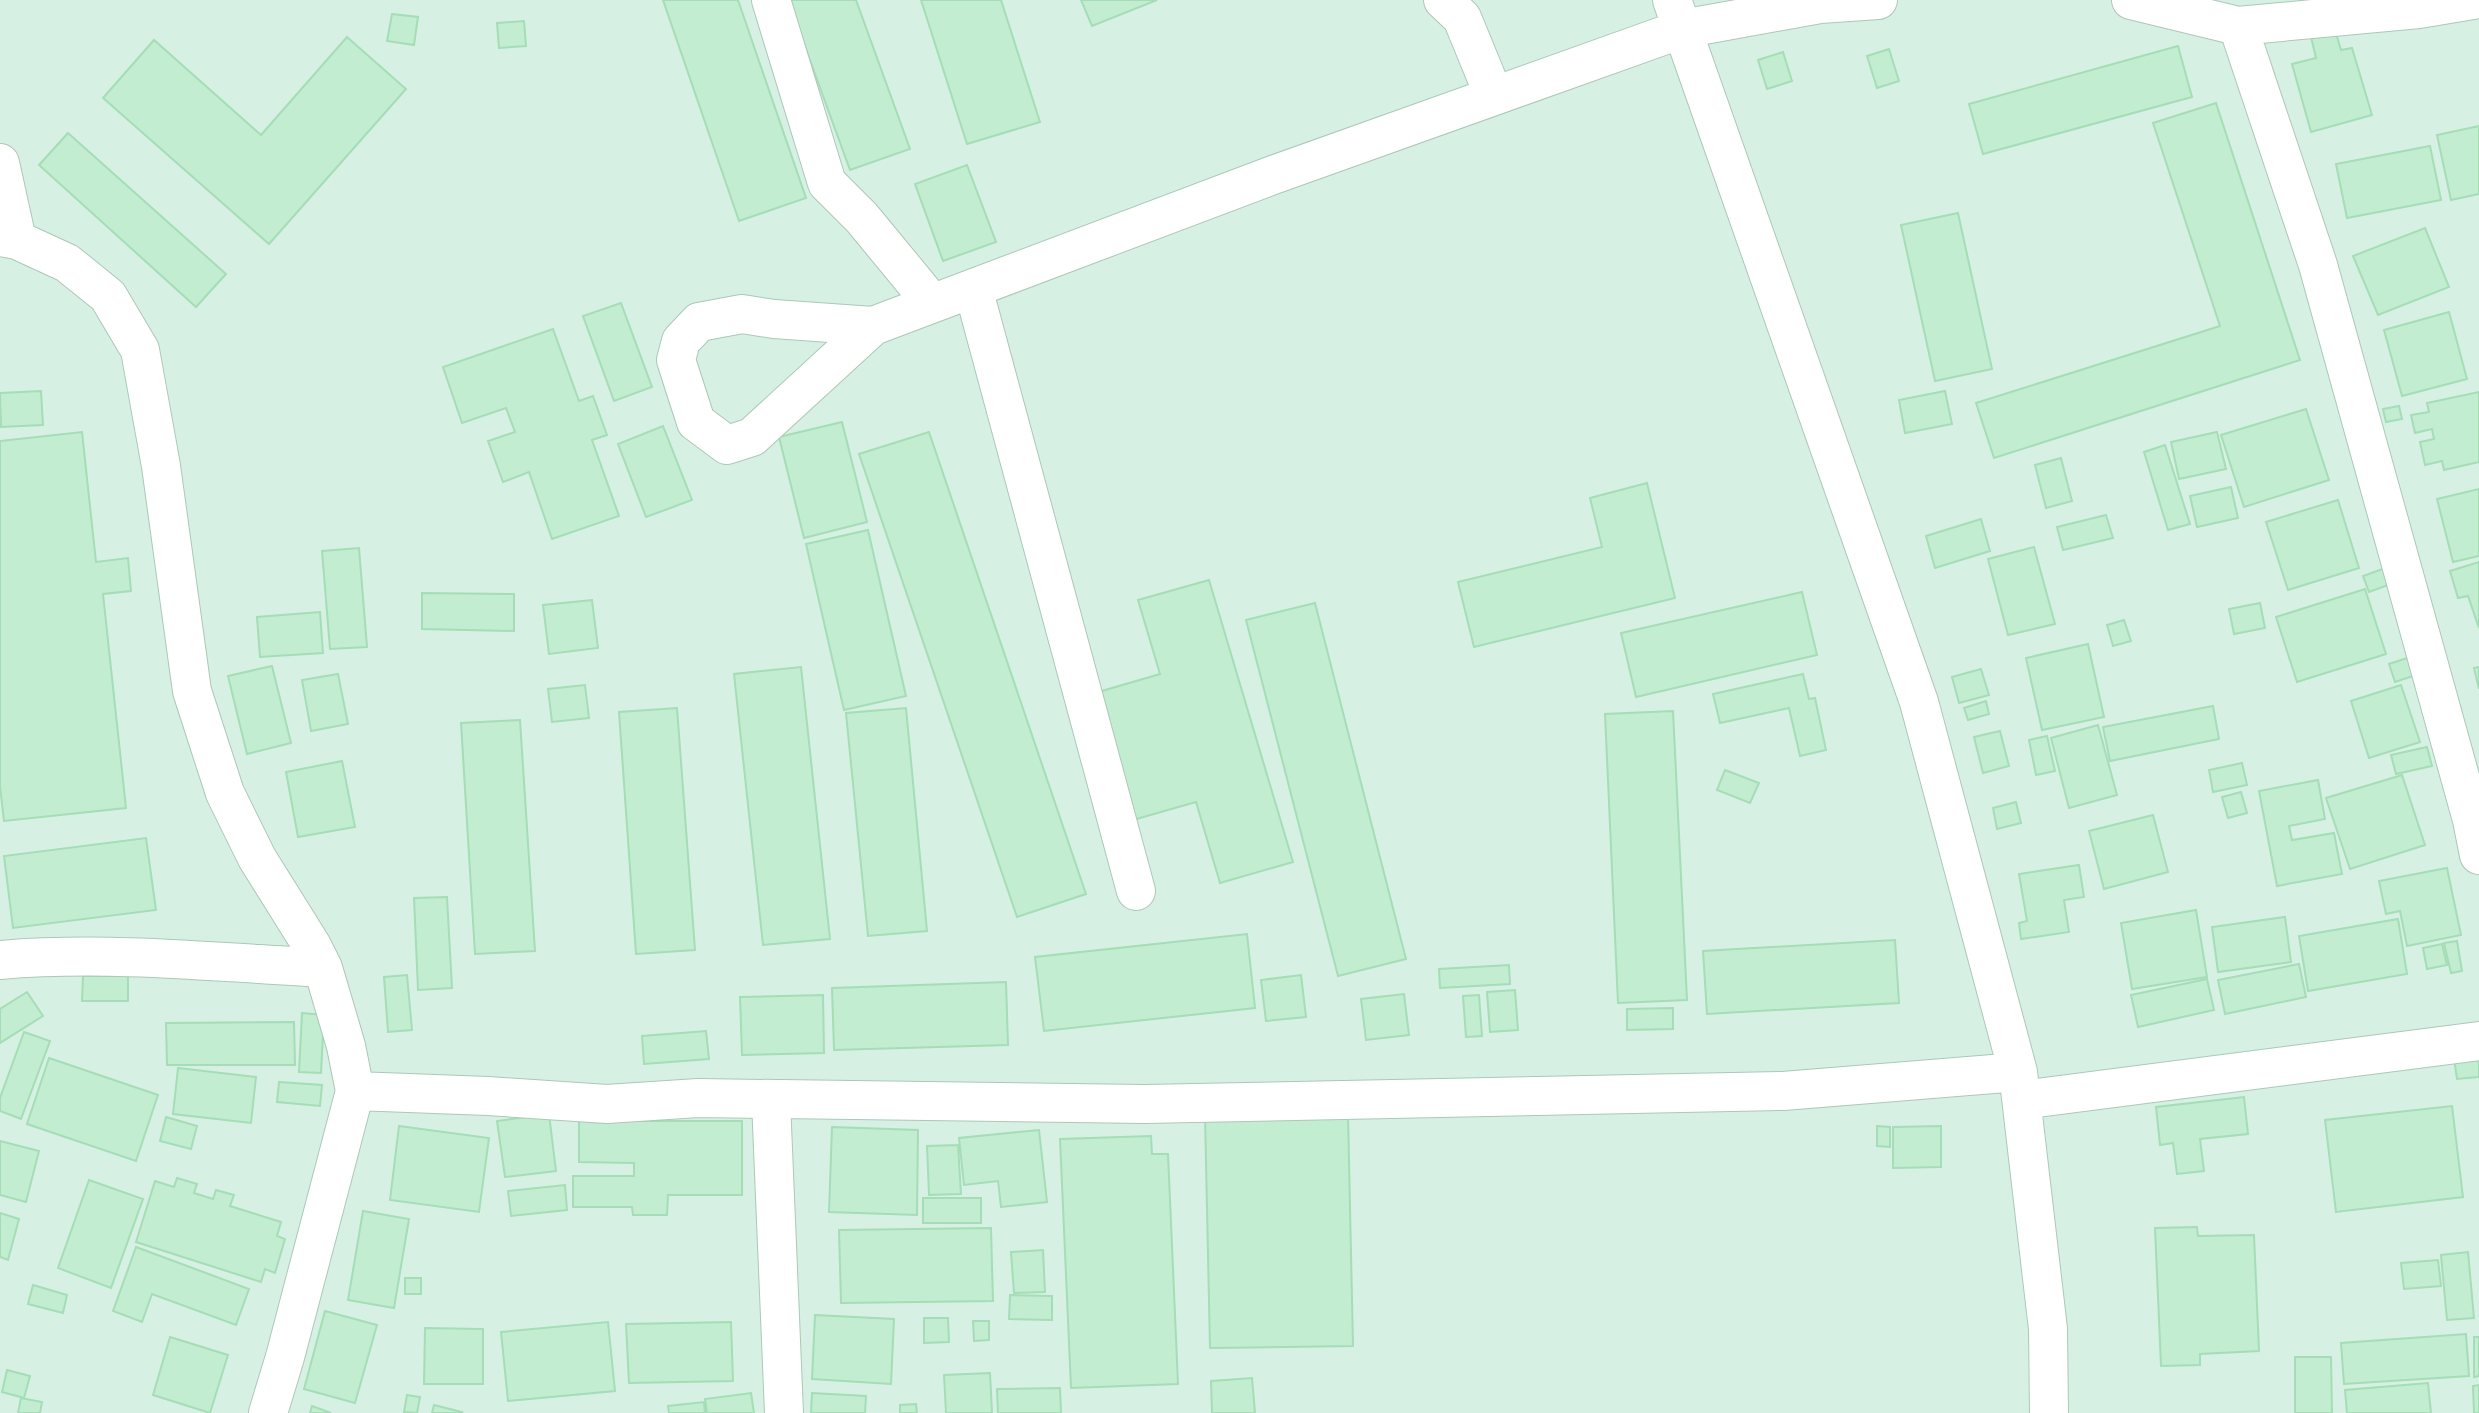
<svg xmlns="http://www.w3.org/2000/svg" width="2479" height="1413" font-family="'Golos Text',sans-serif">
<rect width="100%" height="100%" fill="#e7faf2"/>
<path fill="#d6f1e3" d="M0 0H2479V1413H0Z"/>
<path fill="#c2edd0" stroke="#a4ddb6" stroke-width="2" d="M663 0H738L806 198 739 221Z
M788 0H856L910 149 850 170Z
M921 0H1001L1040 122 967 144Z
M1081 0H1157L1092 26Z
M392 14 418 17 414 45 387 41Z
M524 21 526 46 499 48 497 23Z
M2335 30 2341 50 2352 48 2372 115 2311 132 2292 64 2316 58 2311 37Z
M347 37 406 89 269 244 103 98 154 40 261 135Z
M2178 46 2192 97 1983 154 1969 104Z
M1889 49 1899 81 1877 88 1867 56Z
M1783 52 1792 81 1767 89 1758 60Z
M2216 103 2300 360 1994 458 1976 403 2220 326 2153 123Z
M2479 126V194L2451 200 2437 135Z
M68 133 226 274 196 307 39 165Z
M2430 146 2441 200 2347 218 2336 164Z
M967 165 996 242 943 261 915 184Z
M1958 213 1992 369 1935 381 1901 225Z
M2425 228 2449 287 2378 315 2353 256Z
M621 303 652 387 614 401 583 316Z
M2449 312 2467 379 2402 396 2384 330Z
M553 329 579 401 593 396 607 435 592 440 619 516 552 539 529 472 503 482 488 441 515 432 506 408 462 423 443 367Z
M41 391 43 425 1 427 0 393Z
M1945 391 1952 424 1905 433 1899 400Z
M2479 392V462L2444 470 2442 461 2425 465 2420 442 2434 439 2432 429 2415 433 2411 415 2429 412 2427 403Z
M2399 406 2402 419 2386 422 2383 409Z
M2306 409 2329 480 2244 507 2221 435Z
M842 422 867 522 804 538 779 437Z
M663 426 692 500 646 517 618 444Z
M82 432 96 562 128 558 131 591 103 594 126 808 4 821 0 786V441Z
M929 432 1086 894 1017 917 859 454Z
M2217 432 2226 469 2179 479 2171 442Z
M2165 445 2190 524 2168 530 2144 452Z
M2061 458 2072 501 2046 508 2035 465Z
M1647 483 1675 598 1474 647 1458 582 1602 547 1590 498Z
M2231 487 2238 518 2197 527 2190 496Z
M2479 489V556L2453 562 2437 499Z
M2338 500 2359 568 2288 590 2266 522Z
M2106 515 2113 538 2063 550 2057 527Z
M1981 519 1990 551 1935 568 1926 536Z
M868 530 906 696 844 710 806 544Z
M2034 547 2055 624 2008 635 1988 559Z
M359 548 367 647 330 649 322 551Z
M2479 562V628L2468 596 2458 598 2450 571Z
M2385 568 2391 584 2369 592 2363 576Z
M1209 580 1293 862 1220 883 1196 802 1133 820 1095 693 1160 674 1138 600Z
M2365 589 2386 654 2297 682 2276 617Z
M1802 592 1817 655 1636 697 1621 633Z
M422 593 514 594V631L422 629Z
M592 600 598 648 549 654 543 605Z
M1315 603 1406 959 1338 976 1246 620Z
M2260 603 2265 628 2234 634 2229 609Z
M320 612 323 653 260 657 257 617Z
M2124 620 2131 641 2113 646 2107 625Z
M2088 644 2104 717 2042 730 2026 658Z
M2410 657 2416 675 2395 682 2389 664Z
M272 666 291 743 247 754 228 676Z
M801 667 830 939 763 945 734 674Z
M2479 667V689L2474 668Z
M1981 669 1989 695 1959 703 1952 677Z
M338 674 348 724 311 731 302 680Z
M1803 674 1809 699 1815 698 1826 750 1800 756 1789 708 1720 723 1713 694Z
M585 685 589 718 552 722 548 689Z
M2401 685 2420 742 2369 758 2351 701Z
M1986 701 1989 714 1968 720 1964 708Z
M2213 706 2219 739 2110 761 2103 727Z
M677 708 695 950 636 954 619 712Z
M906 708 927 931 868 936 846 713Z
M1673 711 1687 1000 1618 1003 1605 714Z
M520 720 535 951 475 954 461 723Z
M2098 725 2117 795 2069 808 2051 738Z
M2000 731 2009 766 1983 773 1974 737Z
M2047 736 2055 771 2036 775 2029 740Z
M2427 747 2432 766 2396 774 2391 755Z
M342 761 355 827 298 837 286 772Z
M2242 763 2247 785 2213 792 2209 770Z
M1725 770 1759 783 1750 803 1717 790Z
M2402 775 2425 845 2350 869 2326 798Z
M2318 780 2325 819 2289 826 2292 840 2334 833 2342 874 2277 886 2259 791Z
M2241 792 2247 813 2228 818 2222 797Z
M2016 802 2021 823 1997 829 1993 808Z
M2153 815 2168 872 2104 889 2089 831Z
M146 838 156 910 13 928 4 856Z
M2079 865 2084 897 2064 900 2069 932 2021 939 2019 923 2027 921 2019 874Z
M2447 868 2461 935 2407 946 2400 911 2386 914 2379 881Z
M447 897 452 988 418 990 414 898Z
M2196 910 2207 977 2132 989 2121 923Z
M2285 917 2291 962 2218 972 2212 927Z
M2398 919 2407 974 2308 991 2299 936Z
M1247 934 1255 1008 1044 1031 1035 957Z
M1895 940 1899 1003 1707 1014 1703 951Z
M2457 941 2462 971 2451 973 2444 943Z
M2442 944 2447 965 2427 969 2423 948Z
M2299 964 2306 997 2225 1014 2218 980Z
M1509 965 1510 984 1440 988 1439 969Z
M407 975 412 1030 388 1032 384 977Z
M1301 975 1306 1017 1266 1021 1261 980Z
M83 976H128V1001H82Z
M2207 979 2214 1010 2138 1027 2131 995Z
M1006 982 1008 1045 834 1050 832 988Z
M1515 990 1518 1030 1490 1032 1487 992Z
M27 992 43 1016 0 1043V1009Z
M1404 994 1409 1035 1366 1040 1361 999Z
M823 995 824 1053 742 1055 740 997Z
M1479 995 1482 1036 1466 1037 1463 996Z
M1673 1008V1029L1627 1030V1009Z
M302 1013 324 1015 321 1073 299 1072Z
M294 1022 295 1065H167L166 1023Z
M706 1031 709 1059 644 1064 642 1036Z
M24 1032 50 1041 21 1119 0 1111V1098Z
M2479 1049V1077L2457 1079 2453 1052Z
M49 1058 158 1095 136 1161 27 1124Z
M178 1068 256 1077 251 1123 173 1114Z
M279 1082 322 1085 320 1106 277 1102Z
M2244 1097 2248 1134 2200 1139 2204 1171 2177 1174 2173 1143 2160 1145 2156 1107Z
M2452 1106 2463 1197 2336 1212 2325 1120Z
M549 1114 556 1171 505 1177 497 1121Z
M1348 1114 1353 1346 1210 1348 1205 1116Z
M166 1117 197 1126 191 1149 160 1141Z
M579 1121H742V1195H668L667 1215H633L632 1207H573V1176H634V1163L579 1162Z
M399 1126 489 1138 479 1212 390 1200Z
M1877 1126 1890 1127V1147L1877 1146Z
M1941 1126V1167L1893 1168V1127Z
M832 1127 918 1130 917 1215 829 1212Z
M1039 1130 1047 1202 1001 1207 998 1181 964 1185 959 1138Z
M1151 1136 1152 1154H1168L1178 1384 1071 1388 1060 1139Z
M0 1141 39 1151 26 1202 0 1195Z
M958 1145 961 1194 929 1195 927 1146Z
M177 1178 197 1184 194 1193 213 1199 216 1190 234 1195 230 1206 281 1222 277 1236 285 1239 275 1273 265 1269 261 1282 136 1242 155 1181 174 1187Z
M89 1180 143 1199 111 1288 58 1268Z
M565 1185 567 1210 511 1216 508 1191Z
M923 1198H981V1223H923Z
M363 1211 409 1219 394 1308 348 1300Z
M0 1213 19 1219 8 1260 0 1257Z
M2197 1227 2198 1236 2254 1235 2259 1351 2200 1354V1365L2161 1366 2155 1228Z
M991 1228 993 1301 841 1303 839 1230Z
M136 1247 249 1289 236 1325 152 1294 142 1322 113 1311Z
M1043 1250 1045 1292 1014 1293 1011 1252Z
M2468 1252 2474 1318 2447 1320 2441 1255Z
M2438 1260 2441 1286 2404 1289 2401 1263Z
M405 1278H421V1294H405Z
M33 1285 67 1295 63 1313 28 1304Z
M1010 1295 1052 1296V1320L1009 1319Z
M325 1311 377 1325 355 1403 304 1389Z
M815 1315 894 1319 891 1384 812 1379Z
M924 1318H948L949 1342 924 1343Z
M973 1321H989V1340L974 1341Z
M608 1322 615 1391 508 1401 501 1332Z
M731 1322 733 1381 629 1383 626 1324Z
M425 1328 483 1329V1384H424Z
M2466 1334 2469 1376 2344 1384 2341 1343Z
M170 1337 228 1355 210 1413 153 1395Z
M2474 1337H2479V1376L2474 1377Z
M2295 1357H2331L2332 1413H2295Z
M7 1370 30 1376 24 1398 2 1392Z
M990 1373 992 1413H946L944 1375Z
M1252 1378 1255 1413H1212L1211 1381Z
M2428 1383 2431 1413H2347L2345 1390Z
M2479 1385V1413H2474L2473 1386Z
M1060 1388 1061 1413H998L997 1389Z
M751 1393 754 1413H707L705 1399Z
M812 1393 866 1396 865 1413H811Z
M407 1395 420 1397 417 1413 404 1412Z
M21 1398 42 1402 40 1413H18Z
M704 1402 705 1413H669L668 1406Z
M916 1404 917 1413H900V1405Z
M434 1405 462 1412 461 1413H432Z
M312 1406 331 1413H310Z"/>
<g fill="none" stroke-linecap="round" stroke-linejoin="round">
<g stroke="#acc8b7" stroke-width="40">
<path id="minor" d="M771 0 827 183 862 218 932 303
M1443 0 1462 18 1492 91
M1672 0 1919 702 2018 1072 2048 1329 2049 1413
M2131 0 2238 26 2419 9 2473 0
M2238 26 2318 265 2472 820 2479 855
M0 163 17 240
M0 237 17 240 67 263 108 296 140 350 161 466 192 691 225 793 257 858 312 946 323 968 346 1046 355 1091 285 1357 268 1413
M973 288 1136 891
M873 326 774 319 742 314 699 322 681 341 676 360 696 422 727 445 752 437 873 326 1273 175 1682 29 1820 4 1878 0
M0 960C107 951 216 962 323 968
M355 1091 488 1096 607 1104 698 1098 1144 1104 1783 1091 2018 1072
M2022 1100 2479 1041
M771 1101 784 1413"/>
</g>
<use href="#minor" stroke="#fff" stroke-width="38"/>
</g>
</svg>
